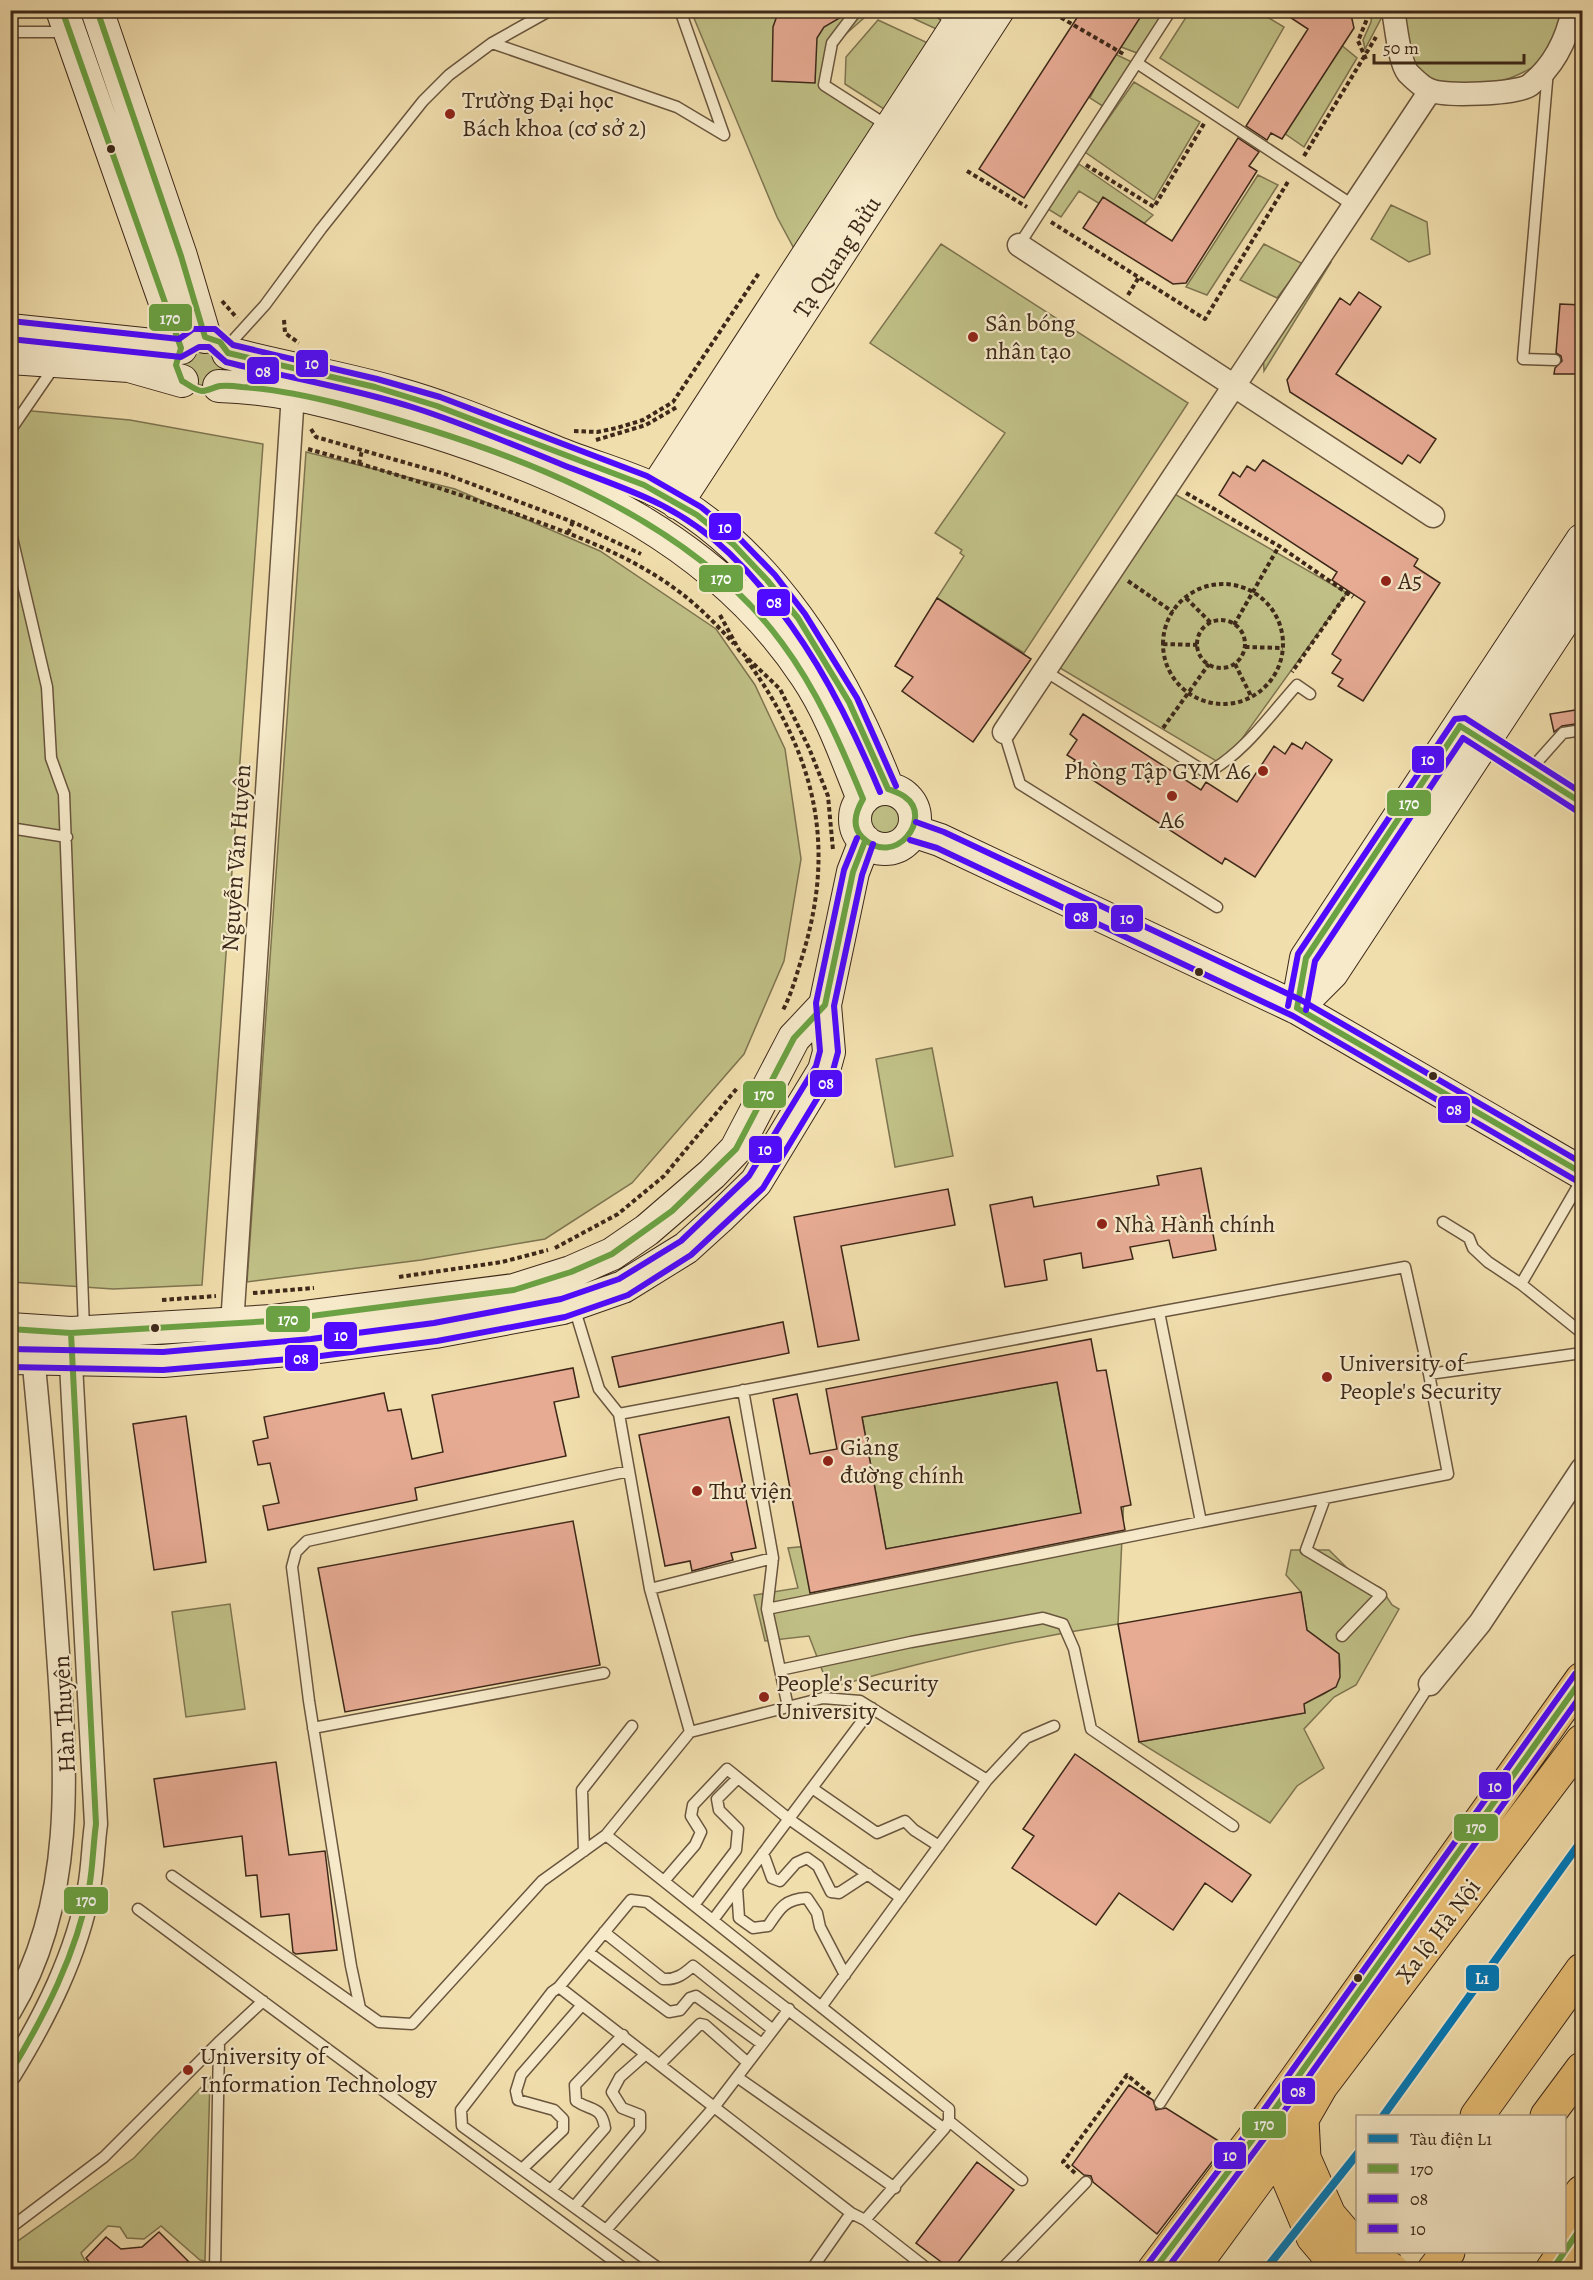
<svg xmlns="http://www.w3.org/2000/svg" width="1593" height="2280" font-family="Alegreya,serif">
<rect width="100%" height="100%" fill="#f1dead"/>
<filter id="stains"><feTurbulence type="fractalNoise" baseFrequency=".00333" numOctaves="4"/><feColorMatrix values="0 0 0 0 .2 0 0 0 0 .09 0 0 0 0 .02 0 0 0 .5 -.17"/></filter>
<radialGradient id="worn" r=".72"><stop offset=".6" stop-color="#630" stop-opacity="0"/><stop offset="1" stop-color="#630" stop-opacity=".3"/></radialGradient>
<path fill="#c0c086" stroke="#7e7450" stroke-width="1.5" d="M691 11H872L832 46 828 90 892 134 805 269 777 217Z
M897 11H969L952 36Z
M1136 11H1165L1137 53 1116 45Z
M1190 11H1257L1284 27 1238 108 1160 58Z
M1372 11H1385L1365 49 1363 40 1371 22Z
M1402 11H1566C1559 29 1554 49 1538 63 1510 86 1438 100 1415 65 1405 50 1405 27 1402 11Z
M878 20 943 50 898 118 845 84 846 57Z
M1340 44 1357 58 1304 147 1284 133Z
M1113 53 1132 62 1104 107 1090 98Z
M1134 82 1200 122 1154 200 1085 152Z
M1079 164 1153 215 1139 228 1079 191 1061 217 1048 209Z
M1258 175 1278 185 1207 295 1186 287Z
M1391 205 1427 222 1430 254 1409 262 1371 239Z
M941 244 1188 403 1024 653 937 598 964 556 960 553 962 550 935 533 1005 433 870 343Z
M1264 244 1303 264 1277 298 1240 280Z
M1322 258 1331 262 1264 371 1263 351Z
M207 342 226 362C222 400 174 387 183 355Z
M10 409 130 420 263 444 202 1285 113 1289 11 1282Z
M306 452 455 489 600 551 716 629 755 685 785 749 801 859 784 961 744 1054 632 1183 545 1239 421 1260 247 1282Z
M1164 488 1347 593 1223 765 1050 662Z
M863 820a22 22 0 1 1 44 0a22 22 0 1 1-44 0Z
M932 1048 953 1156 895 1167 876 1059Z
M1057 1382 1080 1507 1124 1495 1118 1624C1020 1639 924 1661 829 1688L809 1636 765 1641 754 1595 798 1588 788 1548 830 1544 831 1578 1018 1525 886 1549 862 1417Z
M1291 1550H1329L1354 1575 1381 1588 1392 1605 1399 1609 1356 1685 1334 1697 1304 1729 1324 1768 1297 1786 1270 1823 1139 1742 1305 1713 1303 1701C1331 1696 1344 1682 1339 1654L1307 1630 1301 1592 1286 1575Z
M230 1604 245 1709 186 1717 172 1612Z
M210 2078 205 2261 200 2260 161 2226 144 2239 127 2238 120 2227 108 2226 81 2253 89 2269H11V2246L134 2158Z"/>
<path fill="#e7ab94" stroke="#3d2819" stroke-width="1.5" fill-rule="evenodd" d="M779 10H847L843 16 824 27 817 38 815 83 772 81 773 27Z
M1082 10H1145L1024 198 979 169Z
M1279 10H1350L1354 28 1282 139 1271 133 1267 140 1246 126 1308 29Z
M1238 138 1259 152 1249 166 1257 171 1186 283 1173 284 1083 228 1103 197 1172 241Z
M1359 292 1381 307 1336 374 1436 439 1420 463 1408 455 1402 464 1290 392 1287 380 1340 298 1350 305Z
M1560 304 1582 305V374H1554L1555 368 1562 361 1561 356 1556 353Z
M1263 460 1418 559 1414 566 1440 583 1363 701 1338 686 1343 679 1332 673 1341 660 1332 654 1365 602 1332 580 1337 572 1219 495 1233 472 1240 477 1247 466 1255 471Z
M937 598 1031 659 973 742 902 691 913 677 895 666Z
M1582 709V723L1562 726 1554 732 1550 714Z
M1083 714 1201 790 1206 782 1237 802 1274 746 1285 754 1292 743 1302 749 1306 742 1332 760 1255 877 1225 858 1222 864 1071 766 1075 760 1067 755 1077 740 1070 734Z
M1201 1168 1216 1250 1173 1258 1169 1240 1130 1247 1133 1259 1083 1268 1081 1253 1044 1260 1047 1280 1005 1287 990 1205 1032 1197 1034 1207 1159 1185 1157 1176Z
M948 1189 955 1225 841 1246 859 1340 818 1347 794 1217Z
M783 1322 789 1353 619 1387 612 1357Z
M1091 1339 1097 1371 1106 1370 1131 1505 1121 1507 1125 1530 810 1593 773 1399 797 1394 810 1454 837 1449 826 1389ZM1057 1382 1081 1513 886 1549 862 1417Z
M573 1368 579 1397 554 1402 566 1456 415 1488 417 1500 268 1530 263 1506 279 1503 270 1463 258 1465 253 1441 268 1438 264 1417 384 1393 388 1411 401 1409 412 1459 443 1452 432 1395Z
M186 1416 206 1562 154 1570 133 1424Z
M729 1417 756 1548 731 1553 733 1560 692 1571 690 1561 665 1566 639 1435Z
M573 1521 600 1665 345 1712 318 1568Z
M1301 1592 1307 1630 1339 1654 1340 1677 1336 1687 1304 1704 1305 1713 1139 1742 1118 1624Z
M1075 1754 1251 1875 1232 1902 1205 1883 1173 1930 1119 1893 1096 1925 1012 1868 1034 1836 1023 1829Z
M276 1762 289 1855 325 1851 337 1950 296 1954 293 1952 289 1914 261 1917 257 1875 246 1876 242 1836 164 1847 154 1779Z
M1129 2085 1153 2100 1156 2110 1166 2108 1225 2145 1157 2234 1093 2182 1091 2176 1084 2175 1072 2165Z
M977 2162 1014 2190 952 2270 916 2243Z
M159 2232 197 2270H95L86 2258 106 2237 121 2249 142 2247Z"/>
<g fill="none" stroke-linecap="round" stroke-linejoin="round">
<g stroke="#6a563e" stroke-width="13">
<path id="lane" d="M680 10 724 135
M857 10 832 43 824 85 888 126
M938 10 954 24
M10 32H66
M492 43 677 107 724 135
M1137 63 1354 206
M1548 70 1523 359 1555 360
M1019 245 1171 10
M226 348 265 305 321 229 423 101 449 75 492 43 551 10
M10 449 12 428 56 364
M10 529 47 687 51 758 64 794 84 1329
M1045 671 1207 773C1244 753 1270 715 1297 685L1310 694
M1004 732 1020 784 1217 907
M1530 770 1563 733 1582 730
M10 828 67 837
M1582 1179 1521 1284 1582 1333
M1443 1222 1469 1238 1473 1248 1488 1262 1521 1284
M574 1307 599 1389 619 1414
M1429 1374 1405 1267 1159 1312 1201 1522 1448 1474 1429 1374 1582 1353
M1325 1498 1306 1550 1381 1595 1342 1636
M773 1558 767 1609 788 1707
M650 1589 773 1558 743 1390
M767 1609 1201 1522
M780 1670 911 1642 1043 1618 1063 1624 1074 1649 1091 1729 1233 1826
M313 1728 604 1673
M690 1732 650 1589 619 1414 1159 1312
M987 1780 1026 1738 1054 1726
M812 1788 877 1833 905 1821 914 1830 939 1846
M584 1851 582 1790 632 1726
M763 1853 772 1878 780 1881 796 1863 807 1858 818 1866 831 1892 839 1893 868 1874
M172 1876 379 2022 412 2024 542 1881 606 1835
M664 1881 695 1845 701 1832 691 1816 693 1805 727 1769 789 1819 901 1898
M737 1888 739 1918 753 1928 768 1926C780 1908 785 1899 807 1898L817 1913 820 1927 845 1975
M694 1905 736 1850 738 1829 719 1810 717 1799 738 1778
M138 1909 626 2270
M713 1920 872 1708
M604 1932 663 1979C676 1980 684 1974 693 1966L773 2030
M588 1952 669 2012 680 2010 690 1998 696 1996 762 2044
M559 1987 631 1900 647 1902 944 2129
M821 2007 987 1780 860 1701 823 1698 690 1732 606 1835 949 2109V2121L944 2129 865 2220
M360 2008 351 1966 309 1701 292 1567 296 1552 307 1541 629 1471
M660 2064 700 2024 705 2025 748 2063
M737 2077 895 2188
M1160 2103 1430 1684
M949 2121 1022 2180
M522 2169 563 2130V2119L554 2110 518 2100 516 2091 521 2075 582 2005
M551 2190 605 2128C601 2105 592 2112 576 2101L575 2085 623 2035
M574 2207 640 2128V2115L622 2108 612 2092 620 2077 646 2054
M10 2228 104 2157 219 2042 263 2001
M606 2230 715 2106 789 2009
M215 2270 219 2042
M661 2270 462 2126 461 2110 552 1992 559 1987 851 2213 865 2220 929 2270
M811 2270 851 2213
M1001 2270 1086 2182"/>
</g>
<g stroke="#6a563e" stroke-width="25">
<path id="street" d="M1393 10C1396 25 1399 62 1408 73 1413 78 1423 88 1430 90 1443 97 1518 94 1530 85 1554 66 1567 39 1573 10
M1019 245 1433 516
M1004 732 1430 91
M1484 741 1582 803
M232 1325 293 394
M1430 1684 1480 1623 1582 1469
M10 2011C80 1895 65 1755 56 1625 50 1532 41 1438 32 1345
M10 2074C45 2017 77 1954 89 1888 93 1867 93 1845 96 1824L70 1346"/>
</g>
<g stroke="#3d2819" stroke-width="34">
<path id="secondary" d="M62 10 181 348
M97 10 181 256 205 337
M10 330 181 348
M228 353C284 368 341 377 396 393 451 408 505 432 558 453 590 466 624 475 656 490 769 549 844 674 888 789
M10 358 129 366 182 381
M219 386C291 388 362 410 431 431 577 477 719 544 806 676 831 713 846 757 863 799
M655 490 967 10
M677 503 998 10
M855 819a30 30 0 1 1 60 0a30 30 0 1 1-60 0Z
M913 831 940 840 1297 1008 1582 1173
M1297 1008 1306 958 1582 540
M1297 1008 1332 973 1582 593
M10 1329 71 1333 272 1321 514 1290 571 1272 612 1254 647 1230 712 1174 736 1149 794 1038 825 1005
M10 1358 163 1361 312 1348 435 1332 563 1308 623 1287 686 1248 719 1218 756 1182 824 1070 829 1052 825 1005 853 872 865 841"/>
</g>
<g stroke="#3d2819" stroke-width="35">
<path id="highway" d="M1477 2116 1582 1970
M1547 2116 1582 2069
M1302 2119 1304 2158 1329 2215 1358 2249
M1270 2135 1313 2237 1341 2270
M1564 2217 1582 2192
M1154 2270 1265 2123 1582 1679
M1191 2270 1302 2119 1321 2086 1582 1741
M1434 2270 1448 2252
M1552 2270 1582 2226"/>
</g>
<path stroke="#3d2819" stroke-width="4" stroke-dasharray="4.5 3" stroke-linecap="butt" d="M1048 10 1125 55
M1366 59 1358 41 1367 19V10
M1304 156 1376 37
M1086 165 1154 207 1205 122
M967 171 1027 207
M1051 222 1205 319 1289 180
M1128 295 1139 277
M222 301 237 318
M284 320 285 333 299 343
M311 429 316 437 445 474 573 522 641 554
M574 431 597 432 617 428 643 420 673 402 759 273
M596 440 646 425 677 407
M308 449C380 469 451 491 522 516 574 535 629 555 674 588 697 604 716 624 734 644
M359 464 362 450
M1186 493 1279 546 1347 593 1292 672
M568 533 573 522
M1128 581 1173 612
M1163 644a60 60 0 1 1 120 0a60 60 0 1 1-120 0Z
M1346 592 1353 597
M1186 598 1211 623
M720 615 739 650 780 689 809 748 828 796 833 850
M1197 644a24 24 0 1 1 48 0a24 24 0 1 1-48 0Z
M1234 625 1279 546
M1163 644 1198 645
M1245 647 1283 648
M746 659C814 753 837 842 803 954 797 973 792 993 783 1010
M1235 664 1251 696
M1163 728 1209 664
M555 1248 618 1214 664 1176 738 1087
M399 1277 502 1262 548 1250
M253 1293 314 1288
M162 1300 216 1296
M1075 2173 1063 2162 1127 2075 1151 2095"/>
<use href="#lane" stroke="#f6eaca" stroke-width="10"/>
<use href="#street" stroke="#f6eaca" stroke-width="22"/>
<use href="#secondary" stroke="#f6eaca" stroke-width="32"/>
<use href="#highway" stroke="#e8bf76" stroke-width="33"/>
<g stroke="#3d2819" stroke-width="35" stroke-linecap="butt">
<path id="highway-bridge" d="M1362 2252 1392 2270"/>
</g>
<use href="#highway-bridge" stroke="#e8bf76" stroke-width="33"/>
<g stroke="#f6eaca" stroke-width="10">
<path id="bus-1" d="M62 10 181 348 176 365 182 381C188 384 196 391 202 391 208 391 214 387 220 386 227 385 235 386 242 387 275 389 308 396 340 404 494 444 685 510 782 643 817 690 841 745 863 799 856 811 851 826 862 837 895 870 934 817 905 797 900 793 893 791 888 789L849 702 798 618 767 580 734 545 697 515 644 485 437 406 375 387 228 353 220 342 205 337 181 256 97 10
M1297 1008 1306 958 1460 726 1582 803
M1297 1008 1582 1173
M10 1329 71 1333 272 1321 514 1290 571 1272 612 1254 672 1211 736 1149 794 1038 825 1005 853 872 865 841
M10 2073C45 2015 76 1955 89 1888 93 1867 93 1845 96 1824L71 1333
M1154 2270 1265 2123 1582 1679
M1552 2270 1582 2226"/>
</g>
<g stroke="#f6eaca" stroke-width="10">
<path id="bus-2" d="M10 339 181 357 199 347H209L226 362C289 378 353 388 415 408 465 424 514 445 563 465 628 490 676 503 729 553 799 620 843 704 880 792
M910 840 937 848 1293 1016 1577 1181
M1306 1010 1315 961 1463 738 1577 811
M10 1367 163 1370 313 1357 437 1341 565 1317 628 1295 691 1255 763 1188 832 1074 838 1052 834 1006 862 875 873 844
M1166 2270 1272 2128 1582 1694"/>
</g>
<g stroke="#f6eaca" stroke-width="10">
<path id="bus-3" d="M11 321 179 339 193 329H215L233 345 377 379 440 397 647 476 701 507 740 539 775 575 805 614 857 698 896 786
M916 822 944 832 1301 1000 1582 1163
M1288 1006 1298 954 1455 719 1465 718 1582 793
M10 1349 163 1352 311 1339 434 1323 561 1299 619 1279 681 1241 749 1176 816 1066 820 1051 816 1003 844 870 857 838
M1147 2265 1258 2118 1575 1674"/>
</g>
<use href="#bus-1" stroke="#6ba243" stroke-width="6"/>
<use href="#bus-2" stroke="#4f0aff" stroke-width="6"/>
<use href="#bus-3" stroke="#4f0aff" stroke-width="6"/>
<g stroke="#f6eaca" stroke-width="12">
<path id="metro-1" d="M1383 2116 1582 1840
M1265 2270 1358 2153"/>
</g>
<use href="#metro-1" stroke="#0079b8" stroke-width="8"/>
</g>
<g fill="#8f2418" stroke="#f6eaca" stroke-width="2">
<circle cx="450" cy="114" r="6"/>
<circle cx="973" cy="337" r="6"/>
<circle cx="1386" cy="581" r="6"/>
<circle cx="1263" cy="771" r="6"/>
<circle cx="1172" cy="796" r="6"/>
<circle cx="1102" cy="1224" r="6"/>
<circle cx="1327" cy="1377" r="6"/>
<circle cx="828" cy="1461" r="6"/>
<circle cx="697" cy="1491" r="6"/>
<circle cx="764" cy="1697" r="6"/>
<circle cx="188" cy="2070" r="6"/>
</g>
<g fill="#3d2819" stroke="#f6eaca" stroke-width="2">
<circle cx="111" cy="149" r="5"/>
<circle cx="1199" cy="972" r="5"/>
<circle cx="1433" cy="1076" r="5"/>
<circle cx="155" cy="1328" r="5"/>
<circle cx="1358" cy="1978" r="5"/>
</g>
<g text-anchor="middle" dominant-baseline="central" stroke-width="4.5" stroke-linejoin="round" paint-order="stroke">
<g font-size="24" fill="#3d2819" stroke="#f6eaca" text-anchor="start">
<text x="462" y="100">Trường Đại học<tspan x="462" dy="28">Bách khoa (cơ sở 2)</tspan></text>
<text x="985" y="323">Sân bóng<tspan x="985" dy="28">nhân tạo</tspan></text>
<text x="1398" y="581">A5</text>
<text x="1251" y="771" text-anchor="end">Phòng Tập GYM A6</text>
<text x="1172" y="820" text-anchor="middle">A6</text>
<text x="1114" y="1224">Nhà Hành chính</text>
<text x="1339" y="1363">University of<tspan x="1339" dy="28">People's Security</tspan></text>
<text x="840" y="1447">Giảng<tspan x="840" dy="28">đường chính</tspan></text>
<text x="709" y="1491">Thư viện</text>
<text x="776" y="1683">People's Security<tspan x="776" dy="28">University</tspan></text>
<text x="200" y="2056">University of<tspan x="200" dy="28">Information Technology</tspan></text>
</g>
<g font-size="24" fill="#3d2819" stroke="#f6eaca">
<text transform="translate(837 257) rotate(-57)">Tạ Quang Bửu</text>
<text transform="translate(236 858) rotate(-86)">Nguyễn Văn Huyên</text>
<text transform="translate(64 1714) rotate(-93)">Hàn Thuyên</text>
<text transform="translate(1438 1931) rotate(-53)">Xa lộ Hà Nội</text>
</g>
</g>
<g stroke="#f6eaca" stroke-width="2">
<rect x="148" y="303" width="45" height="29" rx="6" fill="#6ba243"/>
<rect x="295" y="349" width="34" height="29" rx="6" fill="#4f0aff"/>
<rect x="246" y="356" width="34" height="29" rx="6" fill="#4f0aff"/>
<rect x="708" y="512" width="34" height="29" rx="6" fill="#4f0aff"/>
<rect x="698" y="564" width="46" height="29" rx="6" fill="#6ba243"/>
<rect x="756" y="588" width="35" height="29" rx="6" fill="#4f0aff"/>
<rect x="1411" y="745" width="34" height="29" rx="6" fill="#4f0aff"/>
<rect x="1386" y="789" width="46" height="28" rx="6" fill="#6ba243"/>
<rect x="1064" y="902" width="34" height="28" rx="6" fill="#4f0aff"/>
<rect x="1110" y="904" width="34" height="29" rx="6" fill="#4f0aff"/>
<rect x="809" y="1069" width="34" height="29" rx="6" fill="#4f0aff"/>
<rect x="742" y="1080" width="45" height="29" rx="6" fill="#6ba243"/>
<rect x="1437" y="1095" width="34" height="29" rx="6" fill="#4f0aff"/>
<rect x="748" y="1135" width="35" height="29" rx="6" fill="#4f0aff"/>
<rect x="265" y="1305" width="46" height="28" rx="6" fill="#6ba243"/>
<rect x="323" y="1321" width="35" height="29" rx="6" fill="#4f0aff"/>
<rect x="284" y="1344" width="35" height="28" rx="6" fill="#4f0aff"/>
<rect x="1478" y="1771" width="34" height="29" rx="6" fill="#4f0aff"/>
<rect x="1453" y="1813" width="46" height="29" rx="6" fill="#6ba243"/>
<rect x="63" y="1886" width="46" height="29" rx="6" fill="#6ba243"/>
<rect x="1465" y="1964" width="35" height="28" rx="6" fill="#0079b8"/>
<rect x="1281" y="2077" width="35" height="28" rx="6" fill="#4f0aff"/>
<rect x="1241" y="2110" width="46" height="29" rx="6" fill="#6ba243"/>
<rect x="1213" y="2141" width="34" height="29" rx="6" fill="#4f0aff"/>
</g>
<g font-size="16" text-anchor="middle" font-weight="bold" fill="#fff">
<text x="170" y="324">170</text>
<text x="312" y="369">10</text>
<text x="263" y="377">08</text>
<text x="725" y="533">10</text>
<text x="721" y="584">170</text>
<text x="774" y="608">08</text>
<text x="1428" y="765">10</text>
<text x="1409" y="809">170</text>
<text x="1081" y="922">08</text>
<text x="1127" y="924">10</text>
<text x="826" y="1089">08</text>
<text x="764" y="1100">170</text>
<text x="1454" y="1115">08</text>
<text x="765" y="1155">10</text>
<text x="288" y="1325">170</text>
<text x="341" y="1341">10</text>
<text x="301" y="1364">08</text>
<text x="1495" y="1792">10</text>
<text x="1476" y="1833">170</text>
<text x="86" y="1906">170</text>
<text x="1482" y="1984">L1</text>
<text x="1298" y="2097">08</text>
<text x="1264" y="2130">170</text>
<text x="1230" y="2161">10</text>
</g>
<rect width="1593" height="2280" fill="none" stroke="#f1dead" stroke-width="36"/>
<rect x="12" y="12" width="1569" height="2256" fill="none" stroke="#3d2819" stroke-width="3"/>
<rect x="18" y="18" width="1557" height="2244" fill="none" stroke="#3d2819" stroke-width="1.5"/>
<rect x="1356" y="2115" width="210" height="138" fill="#f6eaca" stroke="#ac9c83" stroke-width="1.5"/>
<rect x="1368" y="2134" width="30" height="9" fill="#0079b8" stroke="#ac9c83" stroke-width="1.5"/>
<text x="1410" y="2145" font-size="18" fill="#3d2819">Tàu điện L1</text>
<rect x="1368" y="2164" width="30" height="9" fill="#6ba243" stroke="#ac9c83" stroke-width="1.5"/>
<text x="1410" y="2175" font-size="18" fill="#3d2819">170</text>
<rect x="1368" y="2194" width="30" height="9" fill="#4f0aff" stroke="#ac9c83" stroke-width="1.5"/>
<text x="1410" y="2205" font-size="18" fill="#3d2819">08</text>
<rect x="1368" y="2224" width="30" height="9" fill="#4f0aff" stroke="#ac9c83" stroke-width="1.5"/>
<text x="1410" y="2235" font-size="18" fill="#3d2819">10</text>
<path d="M1374 54v9h150v-9" fill="none" stroke="#3d2819" stroke-width="3"/>
<text x="1383" y="54" font-size="18" fill="#3d2819" stroke="#f6eaca" stroke-width="4.5" paint-order="stroke">50 m</text>
<rect width="100%" height="100%" filter="url(#stains)"/>
<rect width="100%" height="100%" fill="url(#worn)"/>
</svg>
